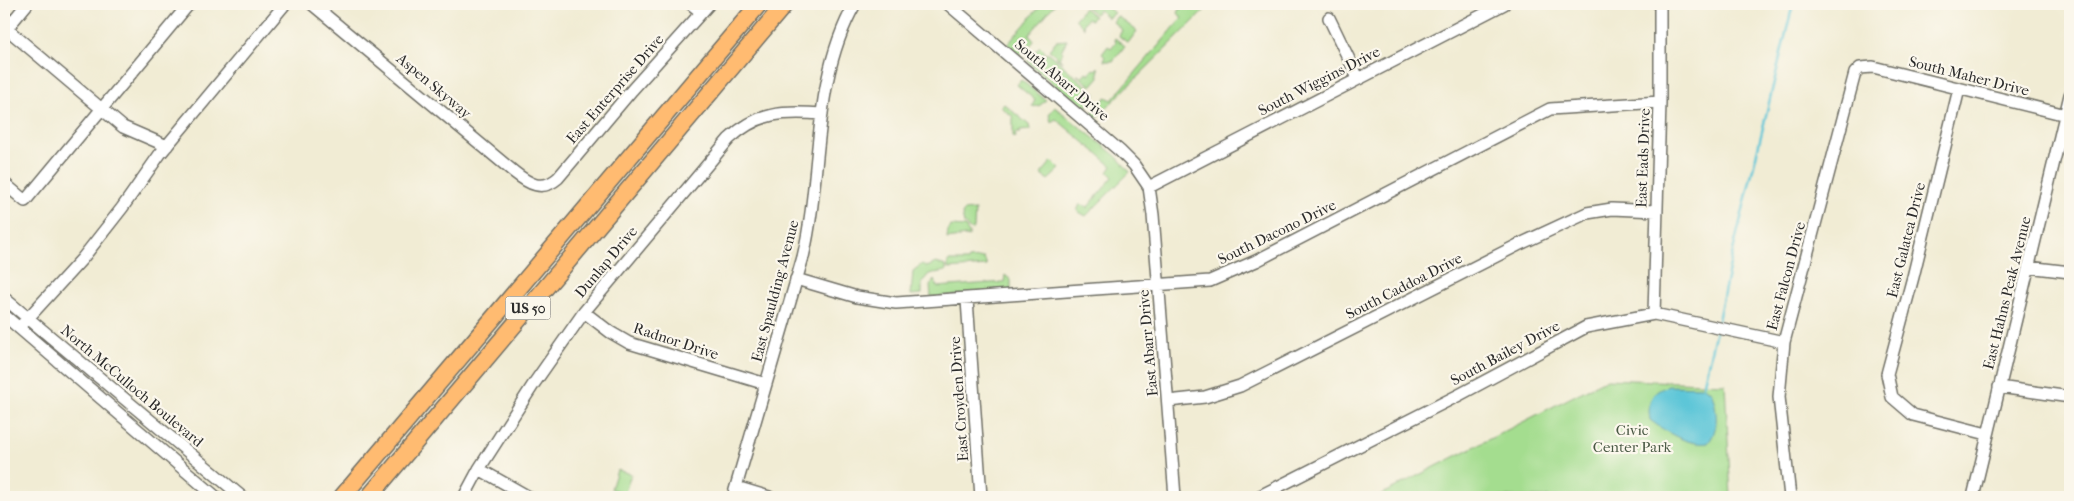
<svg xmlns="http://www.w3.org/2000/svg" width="2074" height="501" font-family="'IM FELL French Canon',serif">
<rect width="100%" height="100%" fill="#fbf7ec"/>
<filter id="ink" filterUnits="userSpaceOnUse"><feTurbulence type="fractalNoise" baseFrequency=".02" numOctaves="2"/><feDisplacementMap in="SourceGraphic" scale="10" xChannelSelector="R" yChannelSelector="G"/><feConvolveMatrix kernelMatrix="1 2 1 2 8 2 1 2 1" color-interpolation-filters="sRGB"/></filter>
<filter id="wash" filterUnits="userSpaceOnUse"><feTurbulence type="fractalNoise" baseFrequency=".0096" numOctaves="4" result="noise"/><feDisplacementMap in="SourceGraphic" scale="20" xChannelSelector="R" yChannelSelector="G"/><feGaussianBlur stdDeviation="1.12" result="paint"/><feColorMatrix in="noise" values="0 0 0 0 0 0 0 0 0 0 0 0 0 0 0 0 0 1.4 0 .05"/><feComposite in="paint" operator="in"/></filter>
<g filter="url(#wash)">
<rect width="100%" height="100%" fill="#f1ecd4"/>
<path fill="#a4dd8f" stroke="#68845d" d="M1042 4H1055L1029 35 1034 41 1023 54H1018L1007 45Z
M1088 4H1104L1114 13 1108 18 1099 10 1095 14 1086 7Z
M1177 4H1211L1095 119 1090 115 1106 97 1112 100 1182 18 1178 13 1181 7Z
M1084 8 1094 16 1091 20 1088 18 1083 24 1084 28 1075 19Z
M1117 16 1137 31 1128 43 1119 36 1122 30 1113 22Z
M1115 38 1125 46 1113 61H1104L1105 57 1102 54 1108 46 1111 48 1116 42 1114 39Z
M1067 40 1061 51 1063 52 1059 58 1062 62 1056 58 1057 56 1049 50 1056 41Z
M1040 46 1045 51 1043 54 1045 55 1047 52 1096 94 1086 108H1081L1029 63 1028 59Z
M1098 67 1099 77 1091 86 1077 75 1082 77 1086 72 1089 74 1093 69 1095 70Z
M1021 80 1046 100C1042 104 1038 108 1032 106L1035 100 1017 85Z
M1004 104 1029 125 1030 130 1020 131V133H1015L1016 137 1013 138V117L1001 107Z
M1055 107 1116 156 1130 172 1086 216 1077 211 1080 204 1087 208 1113 177 1108 172 1112 166 1056 119 1051 122 1049 114Z
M1052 161 1060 169 1048 180 1041 174Z
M975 210 974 228 971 230 964 224 962 214 964 211Z
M951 226 965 227 969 233V237L966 236 947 239 948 231Z
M984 258 987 266 948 269V261H968L969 259Z
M936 263 946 266V271L929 274 922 282V294L911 295 913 271 922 264 927 267Z
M1005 275 1011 280V291L931 297 930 286 934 280 937 287 1004 282Z
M1607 379 1725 384 1731 497H1376Z
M617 470 631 474 625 493 611 489Z"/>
<path fill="#5dc6d8" stroke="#447882" d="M1669 386 1703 387 1711 391C1717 407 1720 429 1708 443 1688 446 1666 432 1650 420 1647 402 1651 391 1669 386Z"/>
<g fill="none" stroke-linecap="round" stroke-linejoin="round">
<path stroke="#5dc6d8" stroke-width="2.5" d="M1717 325 1732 255 1793 4
M1703 387 1716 330"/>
</g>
</g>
<g filter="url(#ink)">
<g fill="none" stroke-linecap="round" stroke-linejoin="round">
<g stroke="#706f66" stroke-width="14">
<path id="minor" d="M312 4 514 172C529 184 542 192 558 178L632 90 709 4
M691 4 701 12
M948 4 1120 151 1134 165 1149 187 1153 215 1175 497
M1329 18 1358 78
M7 29 123 127 167 146
M4 32 27 4
M1959 89 1913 277 1887 374 1892 397 1913 415 1987 434
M4 183 25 201 189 4
M1149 187 1504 4
M2028 267 2070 272
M796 279 857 297 896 303 1210 281 1256 261 1550 109 1660 102
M4 298 242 497
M967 300 981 497
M584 312 610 332 629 343 766 384
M1654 314 1660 102V4
M4 315 216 497
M19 328 82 259 122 208 160 154 285 4
M1999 387 2070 397
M1168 401 1205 397 1240 386 1518 245 1587 213 1612 209 1656 211
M479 469 529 497
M736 487 769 497
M464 497 479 469 535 382 584 312 729 139C758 112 783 111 822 114
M733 497 803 257C823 173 811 81 855 4
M1258 497 1459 395 1586 327 1654 314 1784 342
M1790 497 1779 397 1784 342 1855 73 1860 68 1873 67 2070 116
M1973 497 2070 95"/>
</g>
<g stroke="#706f66" stroke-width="19">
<path id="highway" d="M342 497 759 4
M369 497 785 4"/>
</g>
<use href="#minor" stroke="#fff" stroke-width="11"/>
<use href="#highway" stroke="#ffbb71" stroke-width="16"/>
</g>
</g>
<g text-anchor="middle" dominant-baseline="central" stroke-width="4.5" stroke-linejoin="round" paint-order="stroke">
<rect fill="#fbf7ec" stroke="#696865" stroke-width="1" x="505.5" y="296.5" width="45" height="23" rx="4"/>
<g font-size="14" font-weight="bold" fill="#2b2b2b">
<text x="528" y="308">US 50</text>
</g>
<g font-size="15" fill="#2b2b2b" stroke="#fbf7ec">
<text transform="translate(1969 76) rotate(14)">South Maher Drive</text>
<text transform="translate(1062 80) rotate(40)">South Abarr Drive</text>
<text transform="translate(1319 81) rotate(-27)">South Wiggins Drive</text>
<text transform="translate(434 86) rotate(40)">Aspen Skyway</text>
<text transform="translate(615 89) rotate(-49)">East Enterprise Drive</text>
<text transform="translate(1643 158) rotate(-88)">East Eads Drive</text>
<text transform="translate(1277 232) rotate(-26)">South Dacono Drive</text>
<text transform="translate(1906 240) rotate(-76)">East Galatea Drive</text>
<text transform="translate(606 262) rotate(-50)">Dunlap Drive</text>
<text transform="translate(1786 276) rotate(-75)">East Falcon Drive</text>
<text transform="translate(1404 286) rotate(-27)">South Caddoa Drive</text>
<text transform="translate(775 291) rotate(-75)">East Spaulding Avenue</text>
<text transform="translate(2007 293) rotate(-76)">East Hahns Peak Avenue</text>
<text transform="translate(676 341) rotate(18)">Radnor Drive</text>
<text transform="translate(1148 343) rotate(-95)">East Abarr Drive</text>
<text transform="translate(1505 353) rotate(-28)">South Bailey Drive</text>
<text transform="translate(132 386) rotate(40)">North McCulloch Boulevard</text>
<text transform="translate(959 399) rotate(-94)">East Croyden Drive</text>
</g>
<g font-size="15" fill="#495844" stroke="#fbf7ec">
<text x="1632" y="430">Civic<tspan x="1632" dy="17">Center Park</tspan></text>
</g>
</g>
<rect width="2074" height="501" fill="none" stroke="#fbf7ec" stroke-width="20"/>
</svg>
